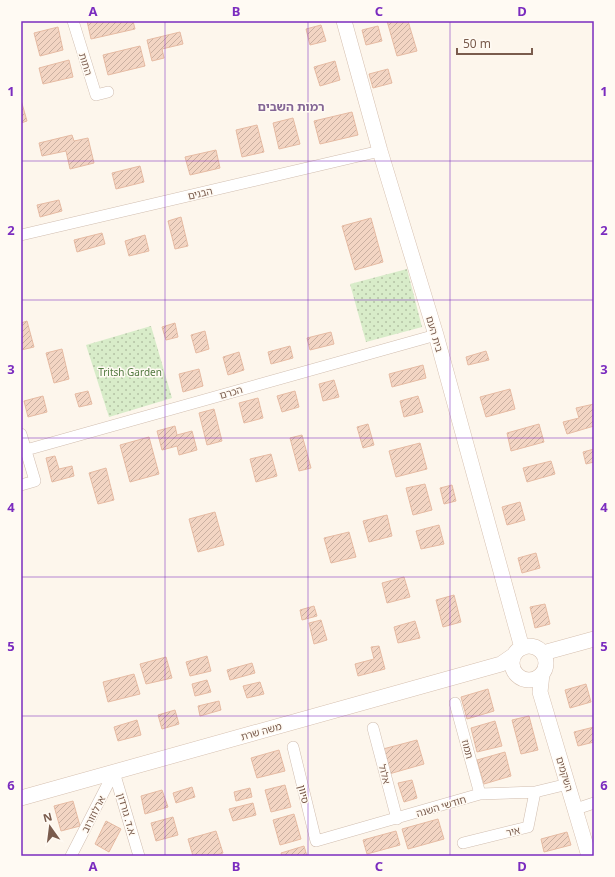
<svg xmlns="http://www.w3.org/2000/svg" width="615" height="877" font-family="'Noto Sans','Noto Sans Hebrew',sans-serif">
<defs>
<pattern id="park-dots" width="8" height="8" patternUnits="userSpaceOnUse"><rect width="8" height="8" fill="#d8ecc9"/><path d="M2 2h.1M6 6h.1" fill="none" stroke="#b4c2a5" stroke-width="1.8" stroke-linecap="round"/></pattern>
<pattern id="building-hatch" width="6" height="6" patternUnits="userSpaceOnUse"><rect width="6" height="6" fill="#f3d5c3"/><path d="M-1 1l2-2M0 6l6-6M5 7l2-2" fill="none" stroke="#cab0a1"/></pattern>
</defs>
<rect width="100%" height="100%" fill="#fdf6ec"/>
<path fill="url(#park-dots)" d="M407 269 422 327 366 342 350 284Z
M151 326 172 398 109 417 86 345Z"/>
<path fill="url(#building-hatch)" stroke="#e6bba3" d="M87 21H133L135 29 91 39Z
M387 21H408L417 51 397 56Z
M321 25 326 41 310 45 306 29Z
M378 26 382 41 366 45 362 30Z
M58 27 63 50 40 56 34 33Z
M180 32 183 44 162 49 164 58 152 61 147 40Z
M140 46 145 66 108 75 103 55Z
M69 60 73 77 43 84 39 68Z
M335 61 340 80 320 86 314 67Z
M388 69 392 83 373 88 369 74Z
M21 100 27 121 21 123Z
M352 112 358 135 320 144 314 121Z
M293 118 300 144 279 149 273 123Z
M257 125 264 152 242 157 236 130Z
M72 135 74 141 88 138 94 163 70 169 66 151 42 156 39 143Z
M216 150 220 168 190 175 185 157Z
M140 166 144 182 116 189 112 173Z
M59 200 62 211 40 217 37 205Z
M181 217 188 246 175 249 168 221Z
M371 218 383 262 355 270 342 226Z
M102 233 105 244 77 252 74 240Z
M145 235 149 251 129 256 125 241Z
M27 321 34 347 21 350V323Z
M175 323 178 337 166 340 162 327Z
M205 331 209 349 196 353 191 335Z
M331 332 334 344 310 350 307 338Z
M290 346 293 358 271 364 268 352Z
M62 349 69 379 54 383 46 353Z
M486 351 489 360 468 365 466 357Z
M239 352 244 370 228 375 223 357Z
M423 365 426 378 392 387 389 374Z
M199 369 203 386 183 392 179 374Z
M334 380 339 397 323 401 319 384Z
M510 389 515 409 486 417 480 397Z
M88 391 92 404 79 407 75 394Z
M295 391 299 407 282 412 277 396Z
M43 396 47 412 28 417 24 401Z
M418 396 423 412 404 417 400 401Z
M258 398 263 418 244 423 239 403Z
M594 404V426L567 434 563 422 579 418 576 408Z
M214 409 222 441 207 445 199 413Z
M368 424 374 445 363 448 357 427Z
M539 424 544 442 511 451 507 433Z
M175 426 177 435 192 431 197 450 179 455 177 446 162 450 157 431Z
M302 435 311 468 299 471 290 438Z
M149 437 159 474 130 482 120 445Z
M420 443 427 469 396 477 389 451Z
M594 449V462L586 464 583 452Z
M271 454 277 476 256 482 250 459Z
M55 456 59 469 72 466 74 476 52 482 46 458Z
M551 461 555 474 527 482 523 468Z
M106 468 114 500 98 504 89 473Z
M425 484 432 510 413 515 406 488Z
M452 485 456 501 444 504 440 488Z
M520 502 525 520 507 525 502 507Z
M215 512 224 545 198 552 189 519Z
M387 515 392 536 369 542 363 521Z
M439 525 444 544 421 549 416 531Z
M349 532 356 557 331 563 324 538Z
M536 553 540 568 522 573 518 558Z
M404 577 410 597 387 603 382 583Z
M454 595 461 622 443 627 436 600Z
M545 604 550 624 535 628 530 607Z
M314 606 317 616 302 620 300 610Z
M321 620 327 640 314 644 309 623Z
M415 621 420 638 398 643 394 627Z
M379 646 385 669 358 676 355 664 374 659 371 647Z
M207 656 211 671 190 676 186 662Z
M166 657 172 678 146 684 140 664Z
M252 663 255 673 230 680 227 670Z
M134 674 140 694 108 702 103 682Z
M207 680 211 692 195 696 192 684Z
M260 682 264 694 247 698 243 686Z
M586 684 591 702 570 708 565 690Z
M488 689 494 711 467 719 461 697Z
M219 701 221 710 200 716 198 706Z
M175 710 179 724 162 729 158 715Z
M529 716 538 750 521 754 512 720Z
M137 720 141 735 118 741 114 727Z
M495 721 502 746 477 752 471 728Z
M594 727V742L578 746 574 732Z
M417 740 424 764 389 774 383 749Z
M279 750 285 771 257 778 251 758Z
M505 752 511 776 484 784 477 760Z
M412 780 417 798 404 802 398 783Z
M285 785 291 807 271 812 265 790Z
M192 787 195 797 176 803 173 793Z
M250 788 252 797 236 801 234 792Z
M162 790 168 807 145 814 141 796Z
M73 801 80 826 61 831 54 806Z
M253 803 256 815 233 821 229 809Z
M294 814 301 839 280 845 273 820Z
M173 817 178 835 156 841 151 823Z
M438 819 444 839 408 849 402 829Z
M106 821 121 829 109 852 95 844Z
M216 831 223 853 213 856H193L188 839Z
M396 831 400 845 367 854 363 840Z
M567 832 571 845 544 852 541 839Z
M304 846 307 856H282L281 853Z"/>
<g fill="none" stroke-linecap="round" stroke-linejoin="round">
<g stroke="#d1beb0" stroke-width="12">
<path id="street" d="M73 21 96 95 108 92
M21 235 380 151
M21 434 35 481 21 485
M26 450 436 335
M455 703 480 794
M373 728 397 819
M293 747 316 841 480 794 535 792 568 784
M114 772 139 856
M576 809 594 803
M463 843 528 827 535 792
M71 856 114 772"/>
</g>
<g stroke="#d6c0b0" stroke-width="16">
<path id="secondary" d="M344 21 380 151 436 335 522 648
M512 663a17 17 0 1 1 34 0a17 17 0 1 1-34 0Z
M543 653 594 639
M542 674 540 692 589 856
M21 798 501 664 514 655"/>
</g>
<use href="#street" stroke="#fff" stroke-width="11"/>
<use href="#secondary" stroke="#fff" stroke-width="15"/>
</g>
<path fill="none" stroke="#7b2cbf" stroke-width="1" stroke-opacity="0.55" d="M165 21V856M308 21V856M450 21V856M21 161H594M21 300H594M21 438H594M21 577H594M21 716H594"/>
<g text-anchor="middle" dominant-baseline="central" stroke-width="3" stroke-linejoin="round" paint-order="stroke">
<g font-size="10" fill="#7a5c4d" stroke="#fffaf3">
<text transform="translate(86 64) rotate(73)">התות</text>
<text transform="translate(200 193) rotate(-13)">הבנים</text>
<text transform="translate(435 334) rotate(74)">בית העם</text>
<text transform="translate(231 392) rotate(-16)">הכרם</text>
<text transform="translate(261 731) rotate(-16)">משה שרת</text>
<text transform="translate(468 749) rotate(75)">תמוז</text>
<text transform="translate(385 774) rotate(75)">אלול</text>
<text transform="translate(565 774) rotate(73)">השקמים</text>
<text transform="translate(304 794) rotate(76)">סיוון</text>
<text transform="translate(441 806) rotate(-17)">חודשי השנה</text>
<text transform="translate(93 814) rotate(-63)">ארלוזורוב</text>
<text transform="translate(127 814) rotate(74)">א.ד. גורדון</text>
<text transform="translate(513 831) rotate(-13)">איר</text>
</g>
<g font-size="10" fill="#537a41" stroke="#fffaf3">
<text x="130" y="372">Tritsh Garden</text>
</g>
<g font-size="12" font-weight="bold" fill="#846695" stroke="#fffaf3">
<text x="291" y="106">רמות השבים</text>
</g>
</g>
<rect width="615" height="877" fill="none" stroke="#fffaf3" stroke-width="44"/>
<g transform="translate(50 827) rotate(346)" stroke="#fffaf3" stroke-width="3" paint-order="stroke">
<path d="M0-3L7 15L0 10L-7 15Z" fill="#7a5c4d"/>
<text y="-6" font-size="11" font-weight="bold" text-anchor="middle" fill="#7a5c4d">N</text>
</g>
<path d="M457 48v6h75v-6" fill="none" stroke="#7a5c4d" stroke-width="2"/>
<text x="463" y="48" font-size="12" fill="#7a5c4d" stroke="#fffaf3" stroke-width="3" paint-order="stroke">50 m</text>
<rect x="22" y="22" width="571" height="833" fill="none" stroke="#7b2cbf" stroke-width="1.5"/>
<g font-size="13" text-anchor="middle" font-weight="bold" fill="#7b2cbf">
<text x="93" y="16">A</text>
<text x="236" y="16">B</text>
<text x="379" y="16">C</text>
<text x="522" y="16">D</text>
<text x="11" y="96">1</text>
<text x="604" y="96">1</text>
<text x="11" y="235">2</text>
<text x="604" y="235">2</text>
<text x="11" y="374">3</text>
<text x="604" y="374">3</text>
<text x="11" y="512">4</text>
<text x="604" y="512">4</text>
<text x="11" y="651">5</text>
<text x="604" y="651">5</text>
<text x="11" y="790">6</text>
<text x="604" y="790">6</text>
<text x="93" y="871">A</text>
<text x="236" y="871">B</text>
<text x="379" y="871">C</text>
<text x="522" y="871">D</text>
</g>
</svg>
